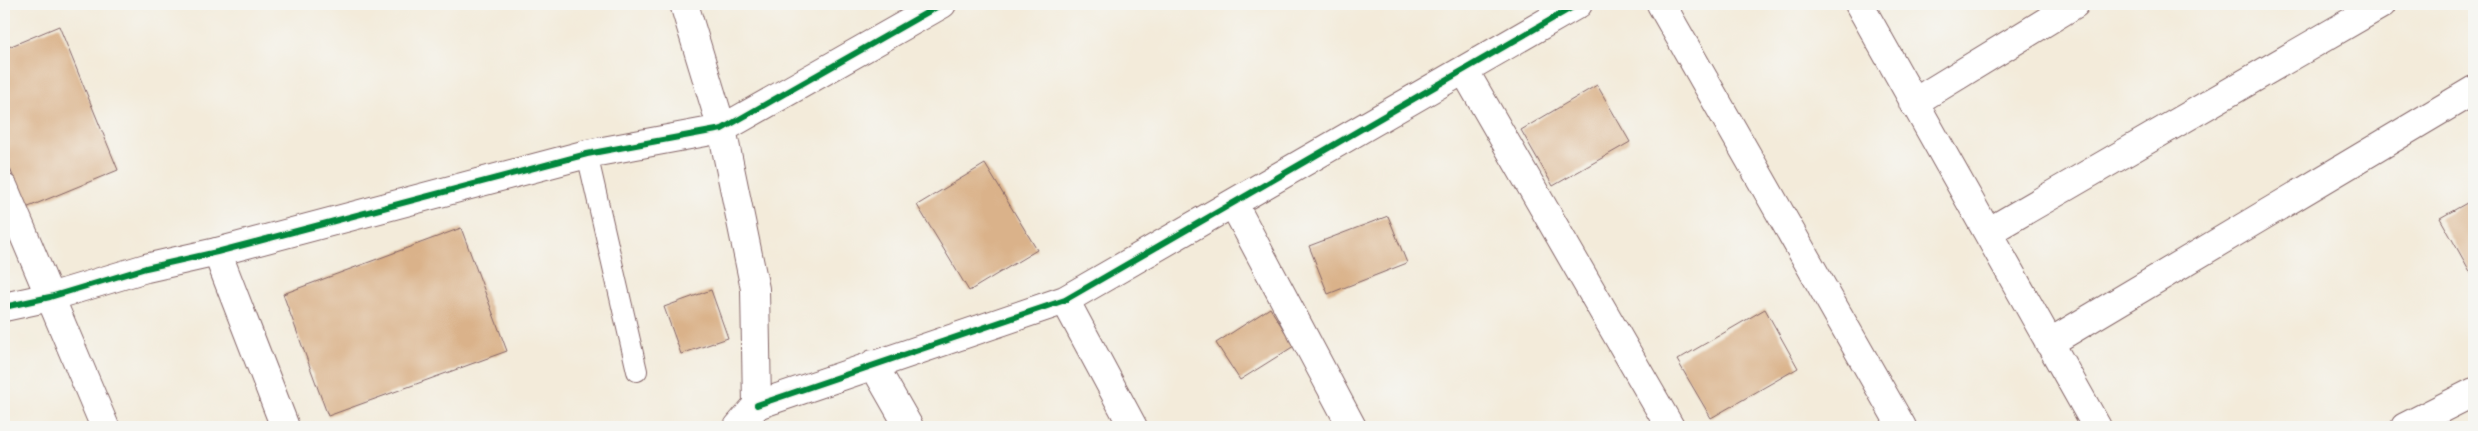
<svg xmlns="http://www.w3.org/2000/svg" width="2478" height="431" font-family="'Playpen Sans',sans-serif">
<rect width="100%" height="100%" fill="#f6f6f2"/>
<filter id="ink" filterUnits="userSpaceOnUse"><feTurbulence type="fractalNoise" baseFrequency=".02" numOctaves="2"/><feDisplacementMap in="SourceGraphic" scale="10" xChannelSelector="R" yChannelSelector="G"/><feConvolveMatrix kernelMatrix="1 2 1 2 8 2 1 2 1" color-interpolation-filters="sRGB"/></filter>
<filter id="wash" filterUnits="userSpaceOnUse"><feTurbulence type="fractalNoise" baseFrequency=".0096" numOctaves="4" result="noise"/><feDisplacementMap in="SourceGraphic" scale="20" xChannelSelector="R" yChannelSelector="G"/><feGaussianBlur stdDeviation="1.12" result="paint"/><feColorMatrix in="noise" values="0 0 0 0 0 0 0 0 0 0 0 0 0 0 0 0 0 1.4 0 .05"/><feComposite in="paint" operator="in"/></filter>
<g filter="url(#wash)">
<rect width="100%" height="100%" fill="#f3ebda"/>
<g id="blocks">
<path fill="#dab28a" d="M59 26 118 170 26 208 4 154V49Z
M1597 85 1630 142 1553 186 1521 130Z
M985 164 1037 250 969 291 917 205Z
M2474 199V273L2472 275 2440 218Z
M1388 216 1407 263 1328 294 1309 246Z
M461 228 507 351 328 416 283 294Z
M711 290 728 338 681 354 664 307Z
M1270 308 1294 346 1240 380 1216 343Z
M1765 309 1798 368 1711 418 1677 360Z"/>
</g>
</g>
<g filter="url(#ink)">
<use href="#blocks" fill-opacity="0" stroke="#856668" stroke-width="1"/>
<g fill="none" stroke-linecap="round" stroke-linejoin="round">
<g stroke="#856668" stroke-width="22">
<path id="service" d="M587 154 637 371"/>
</g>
<g stroke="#856668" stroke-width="30">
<path id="minor" d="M1661 4 1902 427
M1859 4 2097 427
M1464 70 1670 427
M1913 103 2075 4
M4 188 105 427
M1233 203 1352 427
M1988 232 2382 4
M217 252 285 427
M1065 300 1133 427
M2049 343 2474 90
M873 364 909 427
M757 405 1065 300 1578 4
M2405 427 2474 392"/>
</g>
<g stroke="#856668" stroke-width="30">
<path id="tertiary" d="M684 4 722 129 755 289 757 405 738 427
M4 307 50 297 146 268 217 252 587 154 722 129 942 4"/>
</g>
<use href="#service" stroke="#fff" stroke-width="20"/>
<use href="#minor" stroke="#fff" stroke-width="28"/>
<use href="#tertiary" stroke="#fff" stroke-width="28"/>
<g stroke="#f6f6f2" stroke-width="9">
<path id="cycleway" d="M4 307 50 297 146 268 217 252 587 154 722 129 942 4
M757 405 1065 300 1578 4"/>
</g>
<use href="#cycleway" stroke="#00873e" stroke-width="6"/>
</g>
</g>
<rect width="2478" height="431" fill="none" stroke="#f6f6f2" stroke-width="20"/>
</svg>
